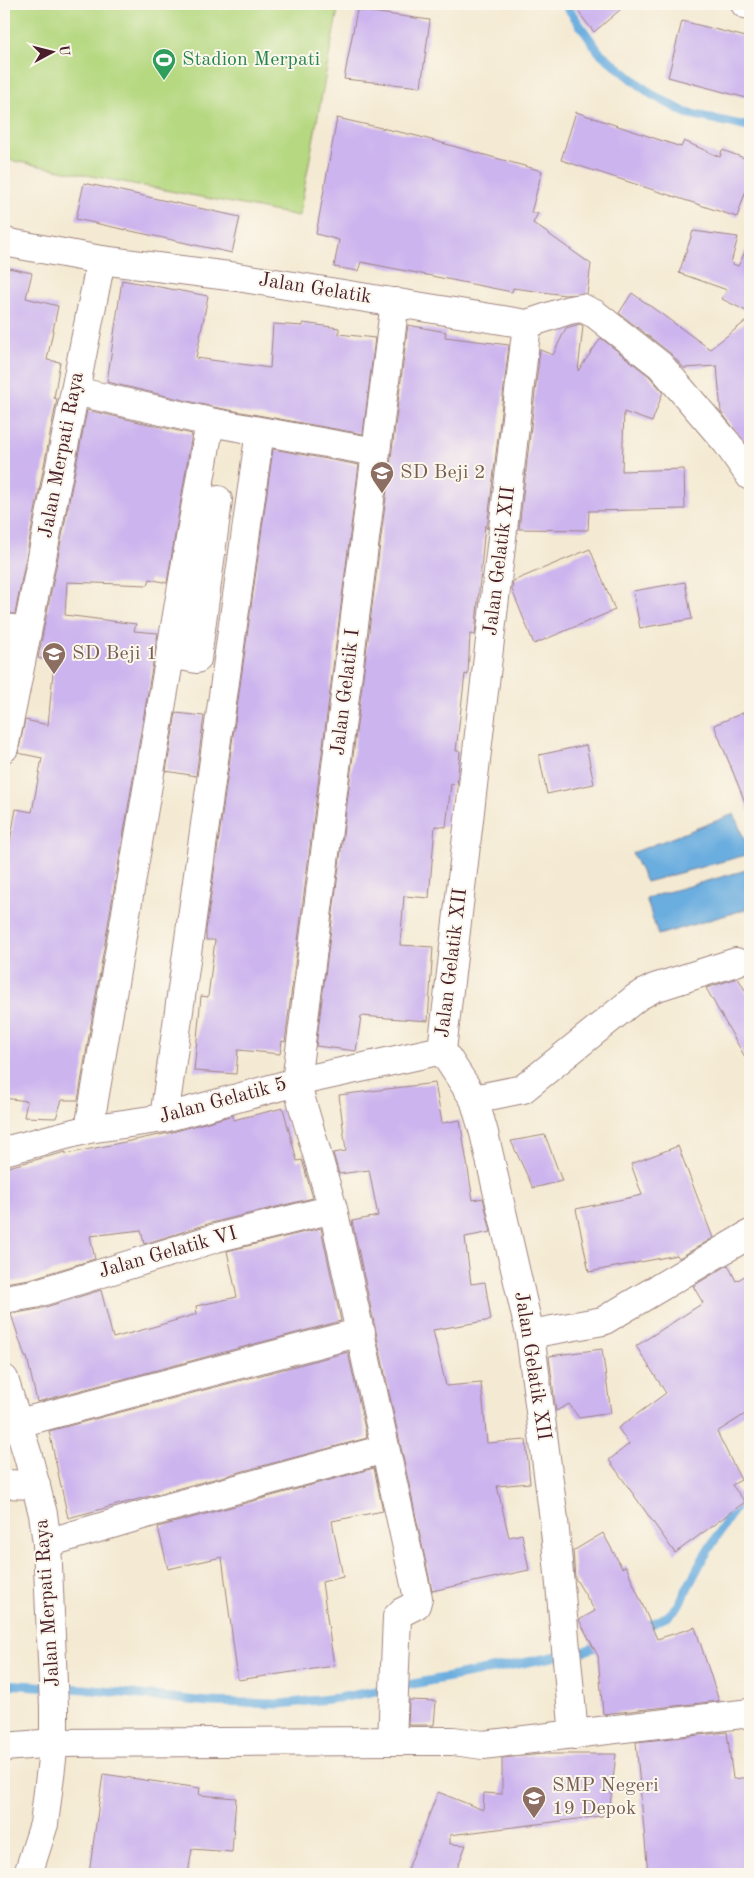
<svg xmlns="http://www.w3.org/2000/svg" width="754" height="1878" font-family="'Old Standard TT',serif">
<rect width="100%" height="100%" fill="#fbf7ec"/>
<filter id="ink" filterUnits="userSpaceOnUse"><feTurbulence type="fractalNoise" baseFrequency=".02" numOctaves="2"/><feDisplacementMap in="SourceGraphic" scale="10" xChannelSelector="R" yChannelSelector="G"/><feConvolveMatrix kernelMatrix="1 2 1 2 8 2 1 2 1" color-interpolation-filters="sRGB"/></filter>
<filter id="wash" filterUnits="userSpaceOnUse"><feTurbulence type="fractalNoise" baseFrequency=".0096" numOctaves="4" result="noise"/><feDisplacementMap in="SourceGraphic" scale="20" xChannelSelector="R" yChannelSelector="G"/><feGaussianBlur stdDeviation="1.12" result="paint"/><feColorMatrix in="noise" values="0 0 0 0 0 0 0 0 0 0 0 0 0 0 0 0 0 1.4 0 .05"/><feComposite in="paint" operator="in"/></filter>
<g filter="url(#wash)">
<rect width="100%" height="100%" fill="#f4ead3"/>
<path fill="#b5d880" stroke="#807c56" d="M4 4H339L299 216 4 159Z"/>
<path fill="#6baddf" stroke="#5a6685" d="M734 814 750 854 646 882 632 853Z
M750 869V908L658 935 646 898Z"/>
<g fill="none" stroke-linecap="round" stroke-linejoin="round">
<path stroke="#6baddf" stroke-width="9" d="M565 4 599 52 651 94 686 113 750 127
M642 1629 668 1616 678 1606 702 1560 739 1501 750 1489
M4 1684 84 1689 208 1702 280 1704 339 1698 513 1665 587 1650 604 1644"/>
</g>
<g id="blocks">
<path fill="#ccb4ee" d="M572 4H627L594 32Z
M357 10 430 20 421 87 344 79Z
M682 21 750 38V99L668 77Z
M576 112 681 147 684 141 720 157 722 150 750 160V178L737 217 561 160Z
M337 118 417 136 542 171 531 213H538L533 223 591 264 587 294 565 295 513 288 512 292 361 262 358 271 334 267 339 240 316 234Z
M84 183 240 217 232 253 76 219Z
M693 231 738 237 731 263 738 266 750 242V313L722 299 727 290 679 273Z
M4 267 32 273 26 298 58 306 47 360 60 362 54 398 57 399 15 614 4 613Z
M122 280 208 296 196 358 270 368 273 324 303 326V323L339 328V334L375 338 363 434 213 407 107 382Z
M632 293 710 349 750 318V449L721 412 717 366 684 368 670 353 619 313Z
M580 324 583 326 578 371 601 338 649 376 663 392 652 422 624 412 622 471 684 469 685 509 589 511 588 530 519 529 540 350 553 355 566 328Z
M408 325 446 332 445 337 509 345 487 529 485 525 475 635 470 634 468 675 465 674 456 751H460L457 785 451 784 446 827 435 826 429 898 404 896 400 945 433 947 428 1021 361 1016 356 1051 316 1046Z
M87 410 192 434 167 583 150 579 148 585 67 582 65 615 136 624 134 631 158 633 78 1100H62L56 1118 24 1117 27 1101 4 1098V874L16 809 32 812 42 758 18 753 25 720 48 725 54 662 38 658Z
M273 449 359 465 285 1042 282 1041 280 1054 238 1050 236 1074 194 1071 201 996 208 997 215 940H206V930Z
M590 549 615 610 534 644 512 590 513 581Z
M685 582 692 619 640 628 633 591Z
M750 710V812H749L714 725Z
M176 713 204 716 196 776 166 771Z
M586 745 594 784 547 794 539 755Z
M738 978 750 999V1066L706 988Z
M435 1083 442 1123 460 1120 473 1200 483 1198 491 1232 465 1237 471 1284 485 1282 491 1320 433 1330 446 1386 481 1383 487 1443 526 1440 530 1483 497 1486 509 1537 522 1534 529 1570 432 1591 352 1221 378 1216 369 1170 339 1174 333 1153 346 1151 339 1095Z
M283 1108 297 1161 302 1160 313 1198 211 1223 144 1244 141 1230 90 1236 95 1259 30 1279 4 1283V1168L66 1152V1154L169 1133 233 1115V1120Z
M545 1135 562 1181 533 1188 511 1141Z
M678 1146 713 1238 679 1258 677 1255 589 1272 576 1209 642 1195 631 1164Z
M321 1228 341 1321 37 1402 27 1357H25L11 1314 39 1309 101 1290 113 1338 160 1325 197 1314 196 1306 237 1297 227 1251Z
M728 1265 736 1281 750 1273V1411L717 1432 741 1480 732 1485 745 1502 675 1553 609 1460 629 1444 618 1428 666 1393 636 1346 703 1303 693 1286Z
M602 1349 611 1413 579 1418 569 1404 556 1411 549 1356Z
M348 1352 367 1438 68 1518 49 1431Z
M374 1468 383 1511 332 1521 343 1577 322 1582 334 1666 238 1680 222 1557 168 1569 158 1527Z
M603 1533 622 1568 626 1566 657 1639 695 1627 719 1701 603 1714 598 1656 579 1620 595 1611 575 1578 573 1551Z
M409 1700 436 1701 434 1725H408Z
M727 1732 733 1779 750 1777V1874H648L636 1742Z
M543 1754H616L609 1815 450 1835V1844L466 1845 455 1874H406L438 1792 483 1810 484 1793 502 1794V1758Z
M103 1774 200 1788 199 1795 236 1798 232 1852 192 1849 188 1874H89Z"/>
</g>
</g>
<g filter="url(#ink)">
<use href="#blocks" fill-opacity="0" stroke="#9f847f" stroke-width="1"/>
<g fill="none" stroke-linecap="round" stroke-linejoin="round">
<g stroke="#9f847f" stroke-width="30">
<path id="minor" d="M745 4 750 5
M101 260 237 277 527 324 569 310 582 308 595 314 660 365 727 443 750 476
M527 324 442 1050 474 1099 484 1133 530 1334 554 1520 574 1735
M75 391 210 422 376 452
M4 628 27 631
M170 654 197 659 218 500
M474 1099 523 1089 637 997 654 988 736 962
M164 1118 260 431
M89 1129 210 422
M4 1151 89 1129 164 1118 296 1082 442 1050
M4 1299 34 1294 216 1238 333 1209
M530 1334 603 1321 750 1234
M19 1423 361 1332
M4 1484 36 1485
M47 1543 156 1511 385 1449
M392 1741 397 1617 402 1612 416 1605 418 1598 333 1209 296 1082 395 302
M4 1747 54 1743 392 1741H453L483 1745 750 1713"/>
</g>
<g stroke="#9f847f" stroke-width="30">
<path id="tertiary" d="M4 242 101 260 4 748
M4 1379 28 1456 43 1514 47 1543 54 1707V1743L44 1824 28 1874"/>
</g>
<use href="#minor" stroke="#fff" stroke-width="28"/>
<use href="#tertiary" stroke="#fff" stroke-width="28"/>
</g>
</g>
<defs>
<g id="stadium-pin" transform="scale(1.25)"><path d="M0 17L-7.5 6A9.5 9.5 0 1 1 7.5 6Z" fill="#2e9e5b" stroke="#fbf7ec"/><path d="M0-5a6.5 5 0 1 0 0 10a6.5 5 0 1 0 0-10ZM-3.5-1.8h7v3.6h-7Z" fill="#fff"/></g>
<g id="school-pin" transform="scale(1.25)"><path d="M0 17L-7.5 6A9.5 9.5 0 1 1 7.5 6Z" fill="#8d6e63" stroke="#fbf7ec"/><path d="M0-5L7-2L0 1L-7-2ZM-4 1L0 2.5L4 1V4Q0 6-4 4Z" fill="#fff"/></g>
</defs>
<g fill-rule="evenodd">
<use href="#stadium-pin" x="164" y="60"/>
<use href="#school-pin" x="382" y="473"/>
<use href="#school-pin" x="54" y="654"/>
<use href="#school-pin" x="534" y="1798"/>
</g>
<g text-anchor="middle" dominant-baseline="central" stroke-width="4" stroke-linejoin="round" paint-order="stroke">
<g font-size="20" fill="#27864d" stroke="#fbf7ec" text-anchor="start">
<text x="182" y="60">Stadion Merpati</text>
</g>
<g font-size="20" fill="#4a1f2b" stroke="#fbf7ec">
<text transform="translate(315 289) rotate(9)">Jalan Gelatik</text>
<text transform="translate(62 455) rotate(-79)">Jalan Merpati Raya</text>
<text transform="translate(500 561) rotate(-83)">Jalan Gelatik XII</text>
<text transform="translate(346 692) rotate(-83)">Jalan Gelatik I</text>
<text transform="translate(452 963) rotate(-83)">Jalan Gelatik XII</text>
<text transform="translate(223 1101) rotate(-15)">Jalan Gelatik 5</text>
<text transform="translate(168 1253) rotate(-16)">Jalan Gelatik VI</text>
<text transform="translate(532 1366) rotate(81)">Jalan Gelatik XII</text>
<text transform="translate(48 1603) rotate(-94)">Jalan Merpati Raya</text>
</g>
<g font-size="20" fill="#785e54" stroke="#fbf7ec" text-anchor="start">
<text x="400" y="473">SD Beji 2</text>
<text x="72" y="654">SD Beji 1</text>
<text x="552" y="1786">SMP Negeri<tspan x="552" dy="23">19 Depok</tspan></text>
</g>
</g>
<rect width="754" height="1878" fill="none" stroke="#fbf7ec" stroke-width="20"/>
<g transform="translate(52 52) rotate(83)" stroke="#fbf7ec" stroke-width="4" paint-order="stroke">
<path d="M0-4L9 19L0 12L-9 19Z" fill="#4a1f2b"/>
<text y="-8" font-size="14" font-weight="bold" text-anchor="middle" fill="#4a1f2b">U</text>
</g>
</svg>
